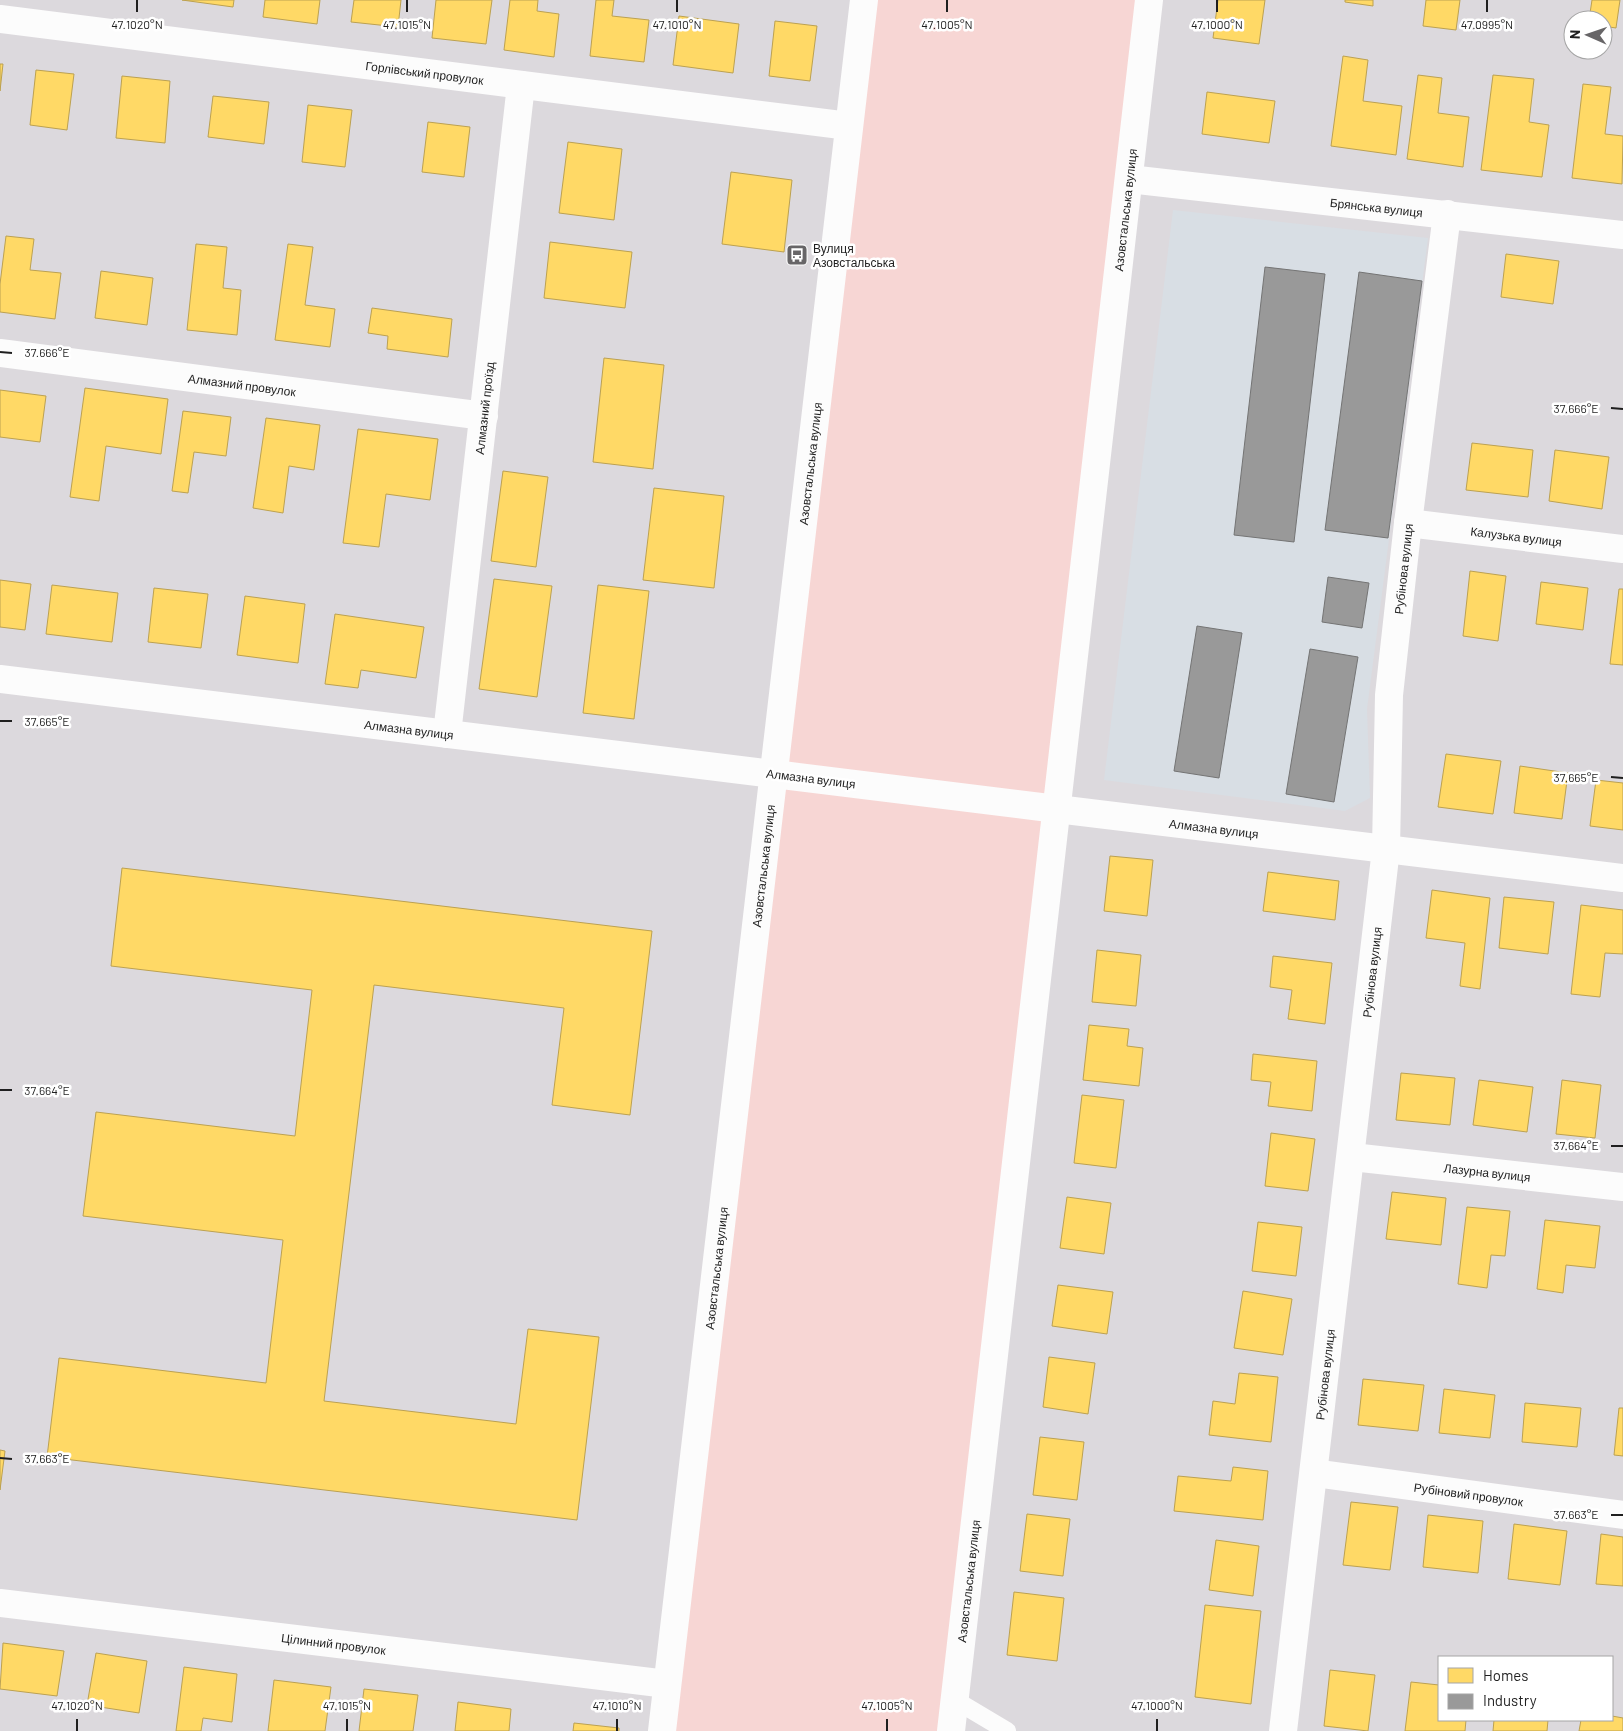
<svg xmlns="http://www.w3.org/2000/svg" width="1623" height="1731" font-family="Barlow,sans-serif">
<rect width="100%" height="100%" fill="#ede8ee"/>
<path fill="#dcd9dd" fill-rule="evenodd" d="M0 0H858L656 1731H0Z
M1160 0H1623V1731H961ZM1573 20H1603V50H1573ZM1439 1657H1612V1720H1439Z"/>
<path fill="#d8dee4" d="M1173 210 1428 238 1367 709 1370 798 1345 811 1104 780Z"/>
<path fill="#f7d6d4" d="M873 0H1139L942 1731H671Z"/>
<path fill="#ffd966" stroke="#bca151" d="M182 0H234L233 7Z
M265 0H320L317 24 263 17Z
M354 0H401L398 27 351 22Z
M436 0H492L486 44 432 38Z
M510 0H538L537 11 559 14 554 57 504 50Z
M596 0H614L612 16 649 20 644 62 590 56Z
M1218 0H1265L1259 44 1213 38Z
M1345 0H1373V6L1345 2Z
M1426 0H1460L1456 30 1423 26Z
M1592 0H1620L1616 28 1603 26V20H1589Z
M679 16 739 24 733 73 673 65Z
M775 21 817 26 810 81 769 76Z
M1343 56 1368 60 1363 101 1402 106 1396 155 1331 146Z
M0 64H3L0 91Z
M36 70 74 74 67 130 30 125Z
M1418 75 1442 78 1438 113 1469 117 1463 167 1407 159Z
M1493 75 1534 79 1529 122 1549 125 1542 177 1481 170Z
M122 76 170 81 165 143 116 138Z
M1583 84 1611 87 1605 134 1623 136 1622 184 1572 178Z
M1207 92 1275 101 1269 143 1202 134Z
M213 96 269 102 264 144 208 137Z
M308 105 352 110 345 167 302 162Z
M428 122 470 127 464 177 422 172Z
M568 142 622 149 614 220 559 213Z
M731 172 792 180 784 252 722 244Z
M6 236 34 239 30 270 61 273 55 319 0 312V284Z
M550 242 632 252 625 308 544 298Z
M196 244 227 247 223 288 241 290 237 335 187 330Z
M288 244 313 247 305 305 335 309 330 347 275 340Z
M1506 254 1559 261 1553 304 1501 297Z
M101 271 153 278 147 325 95 318Z
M372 308 452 319 448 357 387 349 388 336 368 333Z
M604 358 664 365 653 469 593 462Z
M85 388 168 399 161 454 106 446 99 501 70 497Z
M0 390 46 396 40 442 0 437Z
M183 411 231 417 226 456 194 452 188 493 172 491Z
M266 418 320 425 314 470 289 466 283 513 253 508Z
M358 429 438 439 430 500 386 494 379 547 343 543Z
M1472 443 1533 450 1528 497 1466 490Z
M1555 450 1609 457 1602 509 1549 501Z
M503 471 548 477 536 567 491 561Z
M654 488 724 496 714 588 643 580Z
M1470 571 1506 576 1498 641 1463 636Z
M494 579 552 586 537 697 479 689Z
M0 580 31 584 25 630 0 627Z
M1541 582 1588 588 1583 630 1536 624Z
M52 585 118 593 112 642 46 634Z
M598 585 649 591 634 719 583 713Z
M154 588 208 594 201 648 148 642Z
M1619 589H1623V665L1610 664Z
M245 596 305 604 298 663 237 655Z
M335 614 424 627 416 678 361 670 358 688 325 684Z
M1446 754 1501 761 1493 814 1438 807Z
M1520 766 1568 773 1562 819 1514 813Z
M1596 780 1623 783V830L1590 826Z
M1110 856 1153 860 1147 916 1104 911Z
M122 868 652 931 630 1115 552 1105 564 1008 374 985 324 1401 516 1424 528 1329 599 1337 577 1520 47 1457 59 1358 266 1383 283 1240 83 1216 96 1112 295 1136 312 990 111 966Z
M1268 872 1339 881 1335 920 1263 911Z
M1432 890 1490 898 1480 989 1460 986 1465 943 1426 938Z
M1504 897 1554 902 1548 954 1499 948Z
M1581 905 1623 910V954L1605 953 1600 997 1571 994Z
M1097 950 1141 955 1136 1006 1092 1002Z
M1273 956 1332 963 1325 1024 1288 1019 1292 990 1270 987Z
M1089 1025 1129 1029 1127 1046 1143 1048 1139 1086 1083 1080Z
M1253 1054 1317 1061 1312 1111 1268 1106 1271 1082 1251 1080Z
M1401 1073 1455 1078 1450 1125 1396 1120Z
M1479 1080 1533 1087 1527 1132 1473 1125Z
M1562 1080 1601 1085 1595 1138 1556 1134Z
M1082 1095 1124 1100 1116 1168 1074 1163Z
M1271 1133 1315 1139 1308 1191 1265 1186Z
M1392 1192 1446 1198 1441 1245 1386 1239Z
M1067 1197 1111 1203 1104 1254 1060 1248Z
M1467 1207 1510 1211 1505 1256 1491 1255 1487 1288 1458 1284Z
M1545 1220 1600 1226 1595 1268 1566 1265 1563 1293 1537 1289Z
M1258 1222 1302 1227 1296 1276 1252 1271Z
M1058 1285 1113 1292 1107 1334 1052 1326Z
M1243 1291 1292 1299 1283 1355 1234 1348Z
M1049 1357 1095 1363 1088 1414 1043 1407Z
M1239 1373 1278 1377 1271 1442 1209 1435 1213 1401 1235 1404Z
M1363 1379 1424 1385 1418 1431 1358 1425Z
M1444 1389 1495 1395 1490 1438 1439 1433Z
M1525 1403 1581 1408 1577 1447 1522 1442Z
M1619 1408H1623V1456L1614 1455Z
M1040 1437 1084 1442 1077 1500 1033 1495Z
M0 1450 5 1451 0 1490Z
M1233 1467 1268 1471 1263 1520 1174 1511 1178 1476 1231 1481Z
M1351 1502 1398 1507 1390 1570 1343 1565Z
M1027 1514 1070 1519 1063 1576 1020 1571Z
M1428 1515 1483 1521 1478 1573 1423 1567Z
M1514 1524 1567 1531 1560 1585 1508 1579Z
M1601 1534 1623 1537V1586L1596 1584Z
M1216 1540 1259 1546 1253 1596 1209 1590Z
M1014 1592 1064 1598 1057 1661 1007 1655Z
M1205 1605 1261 1611 1251 1704 1195 1697Z
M3 1643 64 1651 57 1696 0 1689Z
M96 1653 147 1661 139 1713 87 1705Z
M184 1667 237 1674 232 1722 203 1718 201 1731H176Z
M1330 1670 1375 1675 1368 1731 1324 1726Z
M274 1680 331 1687 325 1731H268Z
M1411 1682 1439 1685V1720H1466L1465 1731H1405Z
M364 1689 418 1695 413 1731H359Z
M458 1702 511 1709 509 1731H455Z
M1612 1716 1623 1718V1731H1579L1581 1720H1612Z
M1494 1720H1548L1547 1731H1493Z
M574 1723 619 1728V1731H573Z"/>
<path fill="#999" stroke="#747474" d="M1265 267 1325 274 1294 542 1234 535Z
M1359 272 1422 281 1388 538 1325 530Z
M1328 577 1369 583 1362 628 1322 622Z
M1197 626 1242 633 1219 778 1174 771Z
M1310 649 1358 657 1334 802 1286 794Z"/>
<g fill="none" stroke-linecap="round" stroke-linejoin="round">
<path stroke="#fcfcfc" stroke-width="18" d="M955 1700 1007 1731"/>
<g stroke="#fcfcfc" stroke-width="28">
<path id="s1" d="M0 19 849 126"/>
<path id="s2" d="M1129 179 1623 235"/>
<path id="s3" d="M0 353 484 416"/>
<path id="s4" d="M1408 523 1623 549"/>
<path id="s5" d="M0 679 774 774"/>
<path id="s6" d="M447 734 521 85"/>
<path id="s7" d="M1057 809 1623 878"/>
<path id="s8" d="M1352 1157 1623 1187"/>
<path id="s9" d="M1314 1473 1623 1515"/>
<path id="s10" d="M0 1603 667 1684"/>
<path id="s11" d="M1283 1731 1386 849 1389 695 1408 523 1447 214"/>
</g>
<g stroke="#fcfcfc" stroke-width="28">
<path d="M774 774 1057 809"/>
<path id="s12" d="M662 1731 864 0"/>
<path id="s13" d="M951 1731 1149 0"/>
</g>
</g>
<path fill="none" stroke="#1f1f1f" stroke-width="2" d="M137 12V0M407 12V0M677 12V0M947 12V0M1217 12V0M1487 12V0M0 352 12 353M1611 408 1623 409M0 721H12M1611 777 1623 778M0 1090H12M1611 1146H1623M0 1458 12 1459M1611 1515H1623M77 1731V1719M347 1731V1719M617 1731V1719M887 1731V1719M1157 1731V1719"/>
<defs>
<g id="bus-square" transform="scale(1.125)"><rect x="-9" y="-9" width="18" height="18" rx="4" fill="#676567" stroke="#fff"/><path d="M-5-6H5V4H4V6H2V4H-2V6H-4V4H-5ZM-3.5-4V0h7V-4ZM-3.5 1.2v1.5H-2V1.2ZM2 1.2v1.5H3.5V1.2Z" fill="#fff"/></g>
</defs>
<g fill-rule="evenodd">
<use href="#bus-square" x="797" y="255"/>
</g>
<g text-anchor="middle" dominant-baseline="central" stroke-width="5" stroke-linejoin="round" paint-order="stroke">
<g font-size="12" fill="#1f1f1f" stroke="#fff">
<text stroke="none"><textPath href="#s1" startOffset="428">Горлівський провулок</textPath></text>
<text stroke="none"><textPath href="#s2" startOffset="249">Брянська вулиця</textPath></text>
<text stroke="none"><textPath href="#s13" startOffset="1531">Азовстальська вулиця</textPath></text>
<text stroke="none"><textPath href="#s3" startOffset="244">Алмазний провулок</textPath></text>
<text stroke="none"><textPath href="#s6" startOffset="328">Алмазний проїзд</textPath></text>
<text stroke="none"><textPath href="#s12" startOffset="1276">Азовстальська вулиця</textPath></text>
<text stroke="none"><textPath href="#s4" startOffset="109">Калузька вулиця</textPath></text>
<text stroke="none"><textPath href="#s11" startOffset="1169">Рубінова вулиця</textPath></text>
<text stroke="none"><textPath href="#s5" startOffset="412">Алмазна вулиця</textPath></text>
<text transform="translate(811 778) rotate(7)">Алмазна вулиця</text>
<text stroke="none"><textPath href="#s7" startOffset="158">Алмазна вулиця</textPath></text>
<text stroke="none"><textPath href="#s12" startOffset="871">Азовстальська вулиця</textPath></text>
<text stroke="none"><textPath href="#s11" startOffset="764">Рубінова вулиця</textPath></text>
<text stroke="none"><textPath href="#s8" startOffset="136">Лазурна вулиця</textPath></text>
<text stroke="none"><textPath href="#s12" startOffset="466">Азовстальська вулиця</textPath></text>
<text stroke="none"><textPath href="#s11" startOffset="359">Рубінова вулиця</textPath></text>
<text stroke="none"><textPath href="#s9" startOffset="156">Рубіновий провулок</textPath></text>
<text stroke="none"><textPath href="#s13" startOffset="151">Азовстальська вулиця</textPath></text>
<text stroke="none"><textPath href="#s10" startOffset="336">Цілинний провулок</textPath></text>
</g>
<g font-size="12" fill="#1f1f1f" stroke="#fff" text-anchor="start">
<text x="813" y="248">Вулиця<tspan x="813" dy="14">Азовстальська</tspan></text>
</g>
</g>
<g font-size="12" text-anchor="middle" fill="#1f1f1f" stroke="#fff" stroke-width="5" stroke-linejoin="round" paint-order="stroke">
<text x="137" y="29">47.1020°N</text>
<text x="407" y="29">47.1015°N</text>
<text x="677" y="29">47.1010°N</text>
<text x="947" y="29">47.1005°N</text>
<text x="1217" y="29">47.1000°N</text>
<text x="1487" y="29">47.0995°N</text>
<text x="47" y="357">37.666°E</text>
<text x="1576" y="413">37.666°E</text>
<text x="47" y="726">37.665°E</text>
<text x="1576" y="782">37.665°E</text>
<text x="47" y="1095">37.664°E</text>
<text x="1576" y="1150">37.664°E</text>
<text x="47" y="1463">37.663°E</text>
<text x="1576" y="1519">37.663°E</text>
<text x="77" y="1710">47.1020°N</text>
<text x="347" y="1710">47.1015°N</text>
<text x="617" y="1710">47.1010°N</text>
<text x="887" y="1710">47.1005°N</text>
<text x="1157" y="1710">47.1000°N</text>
</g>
<rect x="1438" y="1656" width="175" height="65" fill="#ffffff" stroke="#a5a5a5"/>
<rect x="1448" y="1668" width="25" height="15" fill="#ffd966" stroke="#a5a5a5"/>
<text x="1483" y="1681" font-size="15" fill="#1f1f1f">Homes</text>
<rect x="1448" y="1694" width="25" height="15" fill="#999999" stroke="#a5a5a5"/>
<text x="1483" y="1706" font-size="15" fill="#1f1f1f">Industry</text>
<g transform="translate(1588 35) rotate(272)"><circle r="24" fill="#ffffff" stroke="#a5a5a5"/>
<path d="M0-4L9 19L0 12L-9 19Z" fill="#676567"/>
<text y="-8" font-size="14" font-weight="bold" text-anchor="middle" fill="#1f1f1f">N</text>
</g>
</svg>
